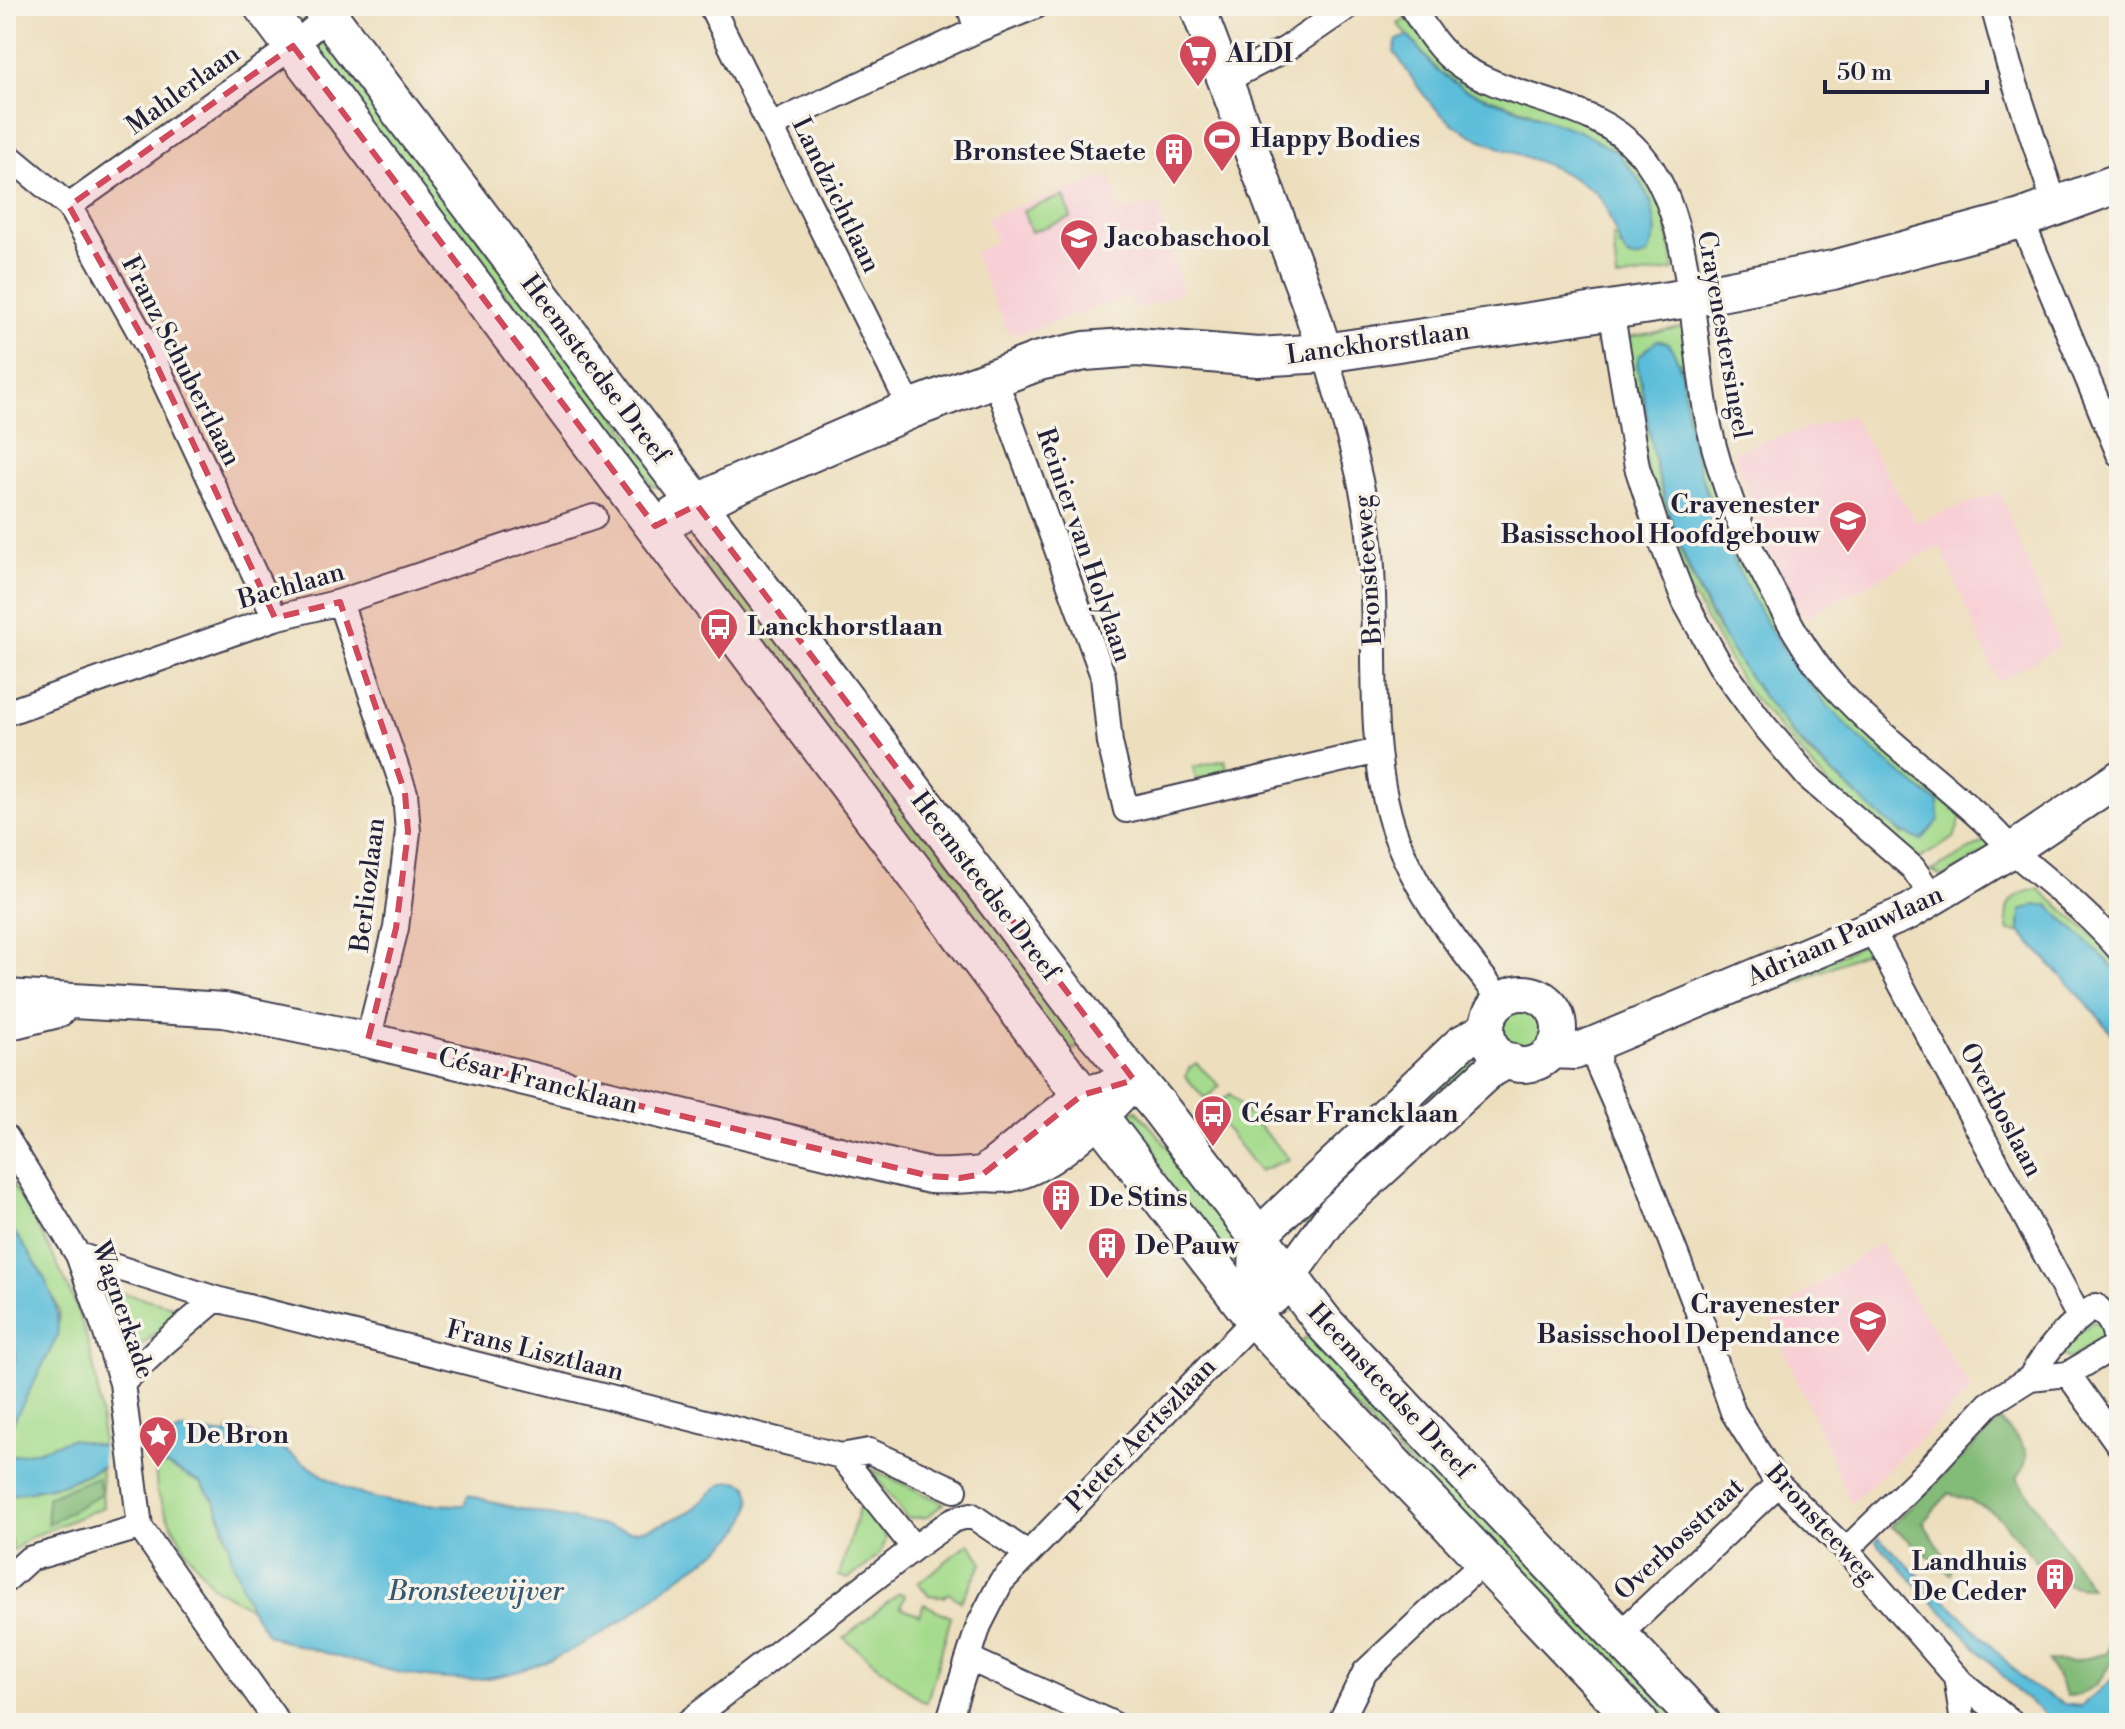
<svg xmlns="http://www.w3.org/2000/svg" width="2125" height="1729" font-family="'Libre Bodoni',serif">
<rect width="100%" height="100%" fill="#f7f3e8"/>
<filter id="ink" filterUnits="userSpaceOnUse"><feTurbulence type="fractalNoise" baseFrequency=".0125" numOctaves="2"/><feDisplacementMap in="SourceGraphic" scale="16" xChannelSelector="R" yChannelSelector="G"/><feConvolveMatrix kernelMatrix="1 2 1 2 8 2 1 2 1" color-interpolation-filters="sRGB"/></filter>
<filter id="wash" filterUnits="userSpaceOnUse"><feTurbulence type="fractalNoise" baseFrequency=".006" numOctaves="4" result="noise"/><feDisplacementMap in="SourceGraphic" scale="32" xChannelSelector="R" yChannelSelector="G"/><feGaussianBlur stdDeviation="1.8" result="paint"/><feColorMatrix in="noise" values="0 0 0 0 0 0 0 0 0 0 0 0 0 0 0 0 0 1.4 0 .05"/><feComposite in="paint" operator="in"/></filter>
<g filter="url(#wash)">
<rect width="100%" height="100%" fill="#eddfbe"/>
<path fill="#f7cfd5" d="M1110 176 1120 213 1157 203 1183 292 1136 311 1130 296 1021 334 1007 332 973 252 997 242 986 217Z
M1851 415 1916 522 2000 492 2060 646 1998 682 1940 546 1805 618 1773 562 1732 451Z
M1879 1243 1972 1390 1851 1504 1770 1317Z"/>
<path fill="#a4db8c" stroke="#637e64" stroke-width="2" fill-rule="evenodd" d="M1408 18 1417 31 1585 122 1627 151 1652 184 1666 217 1674 270 1617 279 1613 236H1618L1620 247 1652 205 1641 182 1617 152 1528 111 1465 90 1438 71 1398 24Z
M327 41 666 482 654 487 477 258 458 247 315 52 319 45Z
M1064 196 1071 218 1031 232 1023 210Z
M1687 326 1701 423 1787 632 1962 814 1954 838 1919 859 1828 785 1745 688 1686 584 1649 481 1624 338ZM1680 362C1683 382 1684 403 1688 423 1707 517 1753 619 1814 693 1849 736 1894 769 1938 802L1903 835 1814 758 1790 732 1712 620 1688 570 1672 527 1657 472 1637 363Z
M717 551 1089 1046 1064 1051 697 565Z
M1225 760 1228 772 1196 779 1193 767Z
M1989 839 1990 849 1944 877 1932 871Z
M2039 889 2102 943 2119 963V972L2048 905 2020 922V932L2009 931C2001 903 2013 893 2039 889Z
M1865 943 1876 948 1782 988 1781 984Z
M1778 944 1781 952 1723 976 1720 968Z
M1500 1029a22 22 0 1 1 44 0a22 22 0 1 1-44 0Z
M1461 1053 1477 1069 1380 1152 1373 1144Z
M1196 1063 1220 1086 1205 1099 1186 1077 1189 1068Z
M1230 1094 1289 1159 1259 1171 1211 1109Z
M1137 1110 1250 1247 1244 1260 1233 1264 1118 1123 1125 1114Z
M1368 1149 1375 1157 1308 1229 1300 1215Z
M6 1173C61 1266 101 1333 102 1446L71 1439 37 1451 6 1457V1436L57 1337 59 1312 55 1301 37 1266 6 1220Z
M123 1293 172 1306 176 1310 174 1316 136 1351 132 1348 117 1298 118 1294Z
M2093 1321 2102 1326 2105 1338 2069 1359 2062 1355V1349Z
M1311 1333 1688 1723H1655L1297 1346Z
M155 1465H167L201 1483 215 1502 250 1608 213 1587 188 1554 169 1520 157 1492Z
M101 1468 103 1507 29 1538 13 1551 6 1524V1496L64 1484Z
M869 1468 944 1503 927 1517 907 1518Z
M859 1508H865L886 1537C884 1557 863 1568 848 1579L839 1576Z
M969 1543 983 1562 961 1601 948 1593 944 1597 929 1595 918 1583Z
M899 1593 905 1595 900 1607 919 1615 924 1604 951 1617 927 1702 922 1701 844 1638Z"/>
<path fill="#83bb78" stroke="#526e5a" stroke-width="2" d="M2000 1420C2018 1441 2039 1452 2017 1477L2091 1588C2043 1589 2026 1542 1995 1514 1985 1505 1962 1499 1949 1493L1923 1522 1952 1568 1950 1574 1891 1526Z
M97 1477 102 1493 48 1524 47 1497Z
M2113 1614 2119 1618V1652L2096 1685 2078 1695 2067 1696 2048 1661 2072 1662 2107 1653Z"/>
<path fill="#5cbeda" stroke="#3f708a" stroke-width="2" d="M1408 36 1436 70 1465 90 1581 132 1617 152 1641 182 1652 205 1656 232 1648 255C1642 257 1637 260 1630 257 1617 251 1611 208 1596 193 1592 189 1586 186 1581 183 1541 156 1490 151 1452 123 1428 106 1410 75 1394 51L1397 40Z
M1657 340 1668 343C1686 367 1683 396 1689 425 1693 446 1699 469 1706 490 1713 513 1724 536 1733 558 1782 667 1842 732 1938 802L1939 820 1922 840C1891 832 1869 805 1845 784 1750 702 1687 592 1657 471 1648 435 1645 399 1637 363L1639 356Z
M2036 905H2048L2119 972V1042L2086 1002 2020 932 2021 911Z
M6 1220C30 1255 63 1293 57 1337L6 1436V1380L15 1358 12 1330 6 1317Z
M229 1429C282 1439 295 1461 338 1484 377 1506 420 1504 464 1505L468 1495 516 1508 630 1531C649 1530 673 1520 690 1511 709 1500 723 1469 748 1486 754 1502 749 1518 739 1531 724 1550 700 1562 681 1576 661 1590 643 1607 623 1620 582 1648 527 1675 478 1679 412 1684 345 1657 282 1641L267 1634 250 1608 231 1557 224 1523 215 1502 201 1483 167 1465 103 1466 64 1484 6 1496V1457L37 1451 71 1439 102 1446 154 1444 182 1430 228 1435Z
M1879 1538 1963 1617 2028 1684 2064 1704 2081 1706 2119 1673V1723H2056L2021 1695 1876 1542Z"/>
<path fill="#eddfbe" d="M154 1439 155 1469 103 1471 102 1442Z"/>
</g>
<g filter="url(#ink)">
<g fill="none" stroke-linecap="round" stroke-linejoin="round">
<g stroke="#403e4f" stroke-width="28">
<path id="street" d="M711 6 911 409
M969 6 977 30
M1411 6C1424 26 1438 50 1458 64 1515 103 1593 99 1641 154 1691 210 1693 338 1706 411 1714 456 1735 518 1756 559 1779 603 1801 649 1834 686 1881 738 1937 777 1987 824 2000 836 2010 849 2023 860 2056 888 2091 916 2119 949
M1993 6 2009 65 2056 208
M1226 80 1286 49 1349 6
M771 126 977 30 1036 6
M6 154 69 206 149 349 275 618
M69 206 293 46 328 16
M2021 219 2119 454
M1611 309 1637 467 1660 538 1685 602 1720 665 1762 723 1808 777 1913 868 1934 899
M1325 353C1342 415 1364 477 1370 542 1379 630 1366 728 1389 814 1408 885 1457 944 1501 1000
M994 376 1103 676 1110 743 1126 810 1378 751
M340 602 405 793 408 832 396 928 368 1040
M6 713 275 618 340 602 594 517
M1872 930 2079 1317
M1599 1041 1598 1065 1639 1158 1703 1325 1733 1412 1778 1484 1846 1550 1961 1682 2012 1723
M6 1137 78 1255 103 1324 122 1383 140 1527 278 1723
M78 1255 216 1299 841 1456
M2068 1374 2119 1445
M122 1383 164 1343 216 1299
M914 1548 953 1520 971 1515 1027 1553
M1846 1550 1928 1470 1989 1404 2030 1378 2068 1374 2115 1346C2117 1328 2109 1318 2096 1306 2068 1324 2047 1349 2030 1378
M6 1580 29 1559 140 1527
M1619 1635 1778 1484
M970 1659 1111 1723
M1956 1676 1963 1723
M687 1723 914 1548 841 1456 869 1451 955 1490
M948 1723 979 1625 1001 1582 1255 1319
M1340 1723 1365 1672 1484 1561"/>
</g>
<g stroke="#403e4f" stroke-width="38">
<path id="secondary" d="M1197 6 1308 300 1325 353
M1487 1029a36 36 0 1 1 72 0a36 36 0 1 1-72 0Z
M6 997 224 1010 368 1040 930 1176C950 1177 967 1175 986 1174 994 1174 1004 1176 1011 1174 1055 1165 1105 1112 1134 1080
M6 1023 58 1010
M1552 1051 1575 1052 1909 912 2012 850 2119 778
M983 1174 1082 1095 1106 1088
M1273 1297 1335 1212 1488 1072 1509 1060
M1255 1319 1257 1237 1461 1043 1486 1029"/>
</g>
<g stroke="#403e4f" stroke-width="42">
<path id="primary" d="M263 6 1082 1095 1255 1319 1639 1723
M321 6 1093 1029 1158 1106 1325 1324 1701 1723
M675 516 733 486 911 409 1039 361 1085 351 1137 347 1258 357 1325 353 1689 298 1833 270 2021 219 2119 183"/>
</g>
<use href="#street" stroke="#fff" stroke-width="24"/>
<use href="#secondary" stroke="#fff" stroke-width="34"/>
<use href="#primary" stroke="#fff" stroke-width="38"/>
</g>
</g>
<path fill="#d1495b" fill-opacity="0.2" stroke="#d1495b" stroke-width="6" stroke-dasharray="16 10" stroke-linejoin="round" d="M293 46 655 526 697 505 1134 1080 1082 1095 983 1174 960 1178 930 1176 368 1040 396 928 408 832 405 793 340 602 275 618 149 349 69 206Z"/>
<defs>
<g id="supermarket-pin" transform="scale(2)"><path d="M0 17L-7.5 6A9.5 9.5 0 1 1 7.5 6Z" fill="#d1495b" stroke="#f7f3e8"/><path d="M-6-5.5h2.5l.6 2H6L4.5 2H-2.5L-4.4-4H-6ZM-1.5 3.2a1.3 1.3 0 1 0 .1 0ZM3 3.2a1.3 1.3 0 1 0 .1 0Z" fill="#fff"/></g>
<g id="stadium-pin" transform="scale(2)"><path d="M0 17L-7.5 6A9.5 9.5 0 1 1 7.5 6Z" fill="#d1495b" stroke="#f7f3e8"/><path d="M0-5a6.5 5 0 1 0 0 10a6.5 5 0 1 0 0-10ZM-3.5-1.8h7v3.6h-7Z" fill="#fff"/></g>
<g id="building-pin" transform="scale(2)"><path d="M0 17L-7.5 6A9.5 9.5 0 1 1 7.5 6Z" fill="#d1495b" stroke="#f7f3e8"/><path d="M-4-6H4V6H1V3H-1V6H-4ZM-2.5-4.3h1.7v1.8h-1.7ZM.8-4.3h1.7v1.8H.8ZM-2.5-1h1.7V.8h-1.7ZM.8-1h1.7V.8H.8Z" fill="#fff"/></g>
<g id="school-pin" transform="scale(2)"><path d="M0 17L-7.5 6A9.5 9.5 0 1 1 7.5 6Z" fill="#d1495b" stroke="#f7f3e8"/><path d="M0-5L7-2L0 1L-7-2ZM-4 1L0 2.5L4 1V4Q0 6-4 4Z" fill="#fff"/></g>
<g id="bus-pin" transform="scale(2)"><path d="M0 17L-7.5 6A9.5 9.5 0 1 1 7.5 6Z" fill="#d1495b" stroke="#f7f3e8"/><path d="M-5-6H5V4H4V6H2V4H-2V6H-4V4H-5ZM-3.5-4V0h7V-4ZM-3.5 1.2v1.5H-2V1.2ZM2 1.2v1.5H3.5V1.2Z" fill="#fff"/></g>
<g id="sight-pin" transform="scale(2)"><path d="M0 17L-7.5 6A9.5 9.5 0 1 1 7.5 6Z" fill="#d1495b" stroke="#f7f3e8"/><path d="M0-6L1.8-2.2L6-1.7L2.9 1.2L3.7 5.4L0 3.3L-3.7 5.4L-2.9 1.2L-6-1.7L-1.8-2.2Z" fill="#fff"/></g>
</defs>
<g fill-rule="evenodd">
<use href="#supermarket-pin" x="1198" y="54"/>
<use href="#stadium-pin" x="1222" y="139"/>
<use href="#building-pin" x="1174" y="152"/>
<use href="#school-pin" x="1079" y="238"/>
<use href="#school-pin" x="1848" y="520"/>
<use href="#bus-pin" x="719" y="627"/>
<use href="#bus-pin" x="1213" y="1114"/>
<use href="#building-pin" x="1061" y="1198"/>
<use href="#building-pin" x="1107" y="1246"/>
<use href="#school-pin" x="1868" y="1320"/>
<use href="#sight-pin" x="158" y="1435"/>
<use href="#building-pin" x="2055" y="1577"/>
</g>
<g text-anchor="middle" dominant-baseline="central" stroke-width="7" stroke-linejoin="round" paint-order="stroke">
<g font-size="26" font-weight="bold" fill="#22223b" stroke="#f7f3e8" text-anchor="start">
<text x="1226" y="54">ALDI</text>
<text x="1250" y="139">Happy Bodies</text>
<text x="1146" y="152" text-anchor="end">Bronstee Staete</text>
<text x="1107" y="238">Jacobaschool</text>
<text x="1820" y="505" text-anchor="end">Crayenester<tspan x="1820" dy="30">Basisschool Hoofdgebouw</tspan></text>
<text x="747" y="627">Lanckhorstlaan</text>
<text x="1241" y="1114">César Francklaan</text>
<text x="1089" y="1198">De Stins</text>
<text x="1135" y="1246">De Pauw</text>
<text x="1840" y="1305" text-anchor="end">Crayenester<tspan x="1840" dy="30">Basisschool Dependance</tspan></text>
<text x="186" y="1435">De Bron</text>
<text x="2027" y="1562" text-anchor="end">Landhuis<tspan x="2027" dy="30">De Ceder</tspan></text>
</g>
<g font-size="26" fill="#22223b" stroke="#f7f3e8">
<text transform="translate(183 90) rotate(-36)">Mahlerlaan</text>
<text transform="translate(836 195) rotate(64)">Landzichtlaan</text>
<text transform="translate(1724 335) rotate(80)">Crayenestersingel</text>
<text transform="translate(1378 343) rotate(-8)">Lanckhorstlaan</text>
<text transform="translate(181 361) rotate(63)">Franz Schubertlaan</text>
<text transform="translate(595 369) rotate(53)">Heemsteedse Dreef</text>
<text transform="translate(1084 545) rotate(71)">Reinier van Holylaan</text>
<text transform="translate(1368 570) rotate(-94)">Bronsteeweg</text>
<text transform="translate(291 586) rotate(-16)">Bachlaan</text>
<text transform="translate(368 885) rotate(-83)">Berliozlaan</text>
<text transform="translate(985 886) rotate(53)">Heemsteedse Dreef</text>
<text transform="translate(1845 936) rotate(-24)">Adriaan Pauwlaan</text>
<text transform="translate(538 1081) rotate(14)">César Francklaan</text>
<text transform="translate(2001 1110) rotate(62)">Overboslaan</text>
<text transform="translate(123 1310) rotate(71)">Wagnerkade</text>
<text transform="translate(535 1351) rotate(14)">Frans Lisztlaan</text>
<text transform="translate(1390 1391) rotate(47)">Heemsteedse Dreef</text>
<text transform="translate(1141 1435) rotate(-46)">Pieter Aertszlaan</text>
<text transform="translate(1821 1524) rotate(48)">Bronsteeweg</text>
<text transform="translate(1679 1539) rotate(-43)">Overbosstraat</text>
</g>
<g font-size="28" font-style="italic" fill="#365973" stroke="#f7f3e8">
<text x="476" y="1591">Bronsteevijver</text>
</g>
</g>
<rect width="2125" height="1729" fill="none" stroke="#f7f3e8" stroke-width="32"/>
<path d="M1825 80v12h162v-12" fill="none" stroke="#22223b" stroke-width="4"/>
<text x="1837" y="80" font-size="24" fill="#22223b" stroke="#f7f3e8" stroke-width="6" paint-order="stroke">50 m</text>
</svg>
